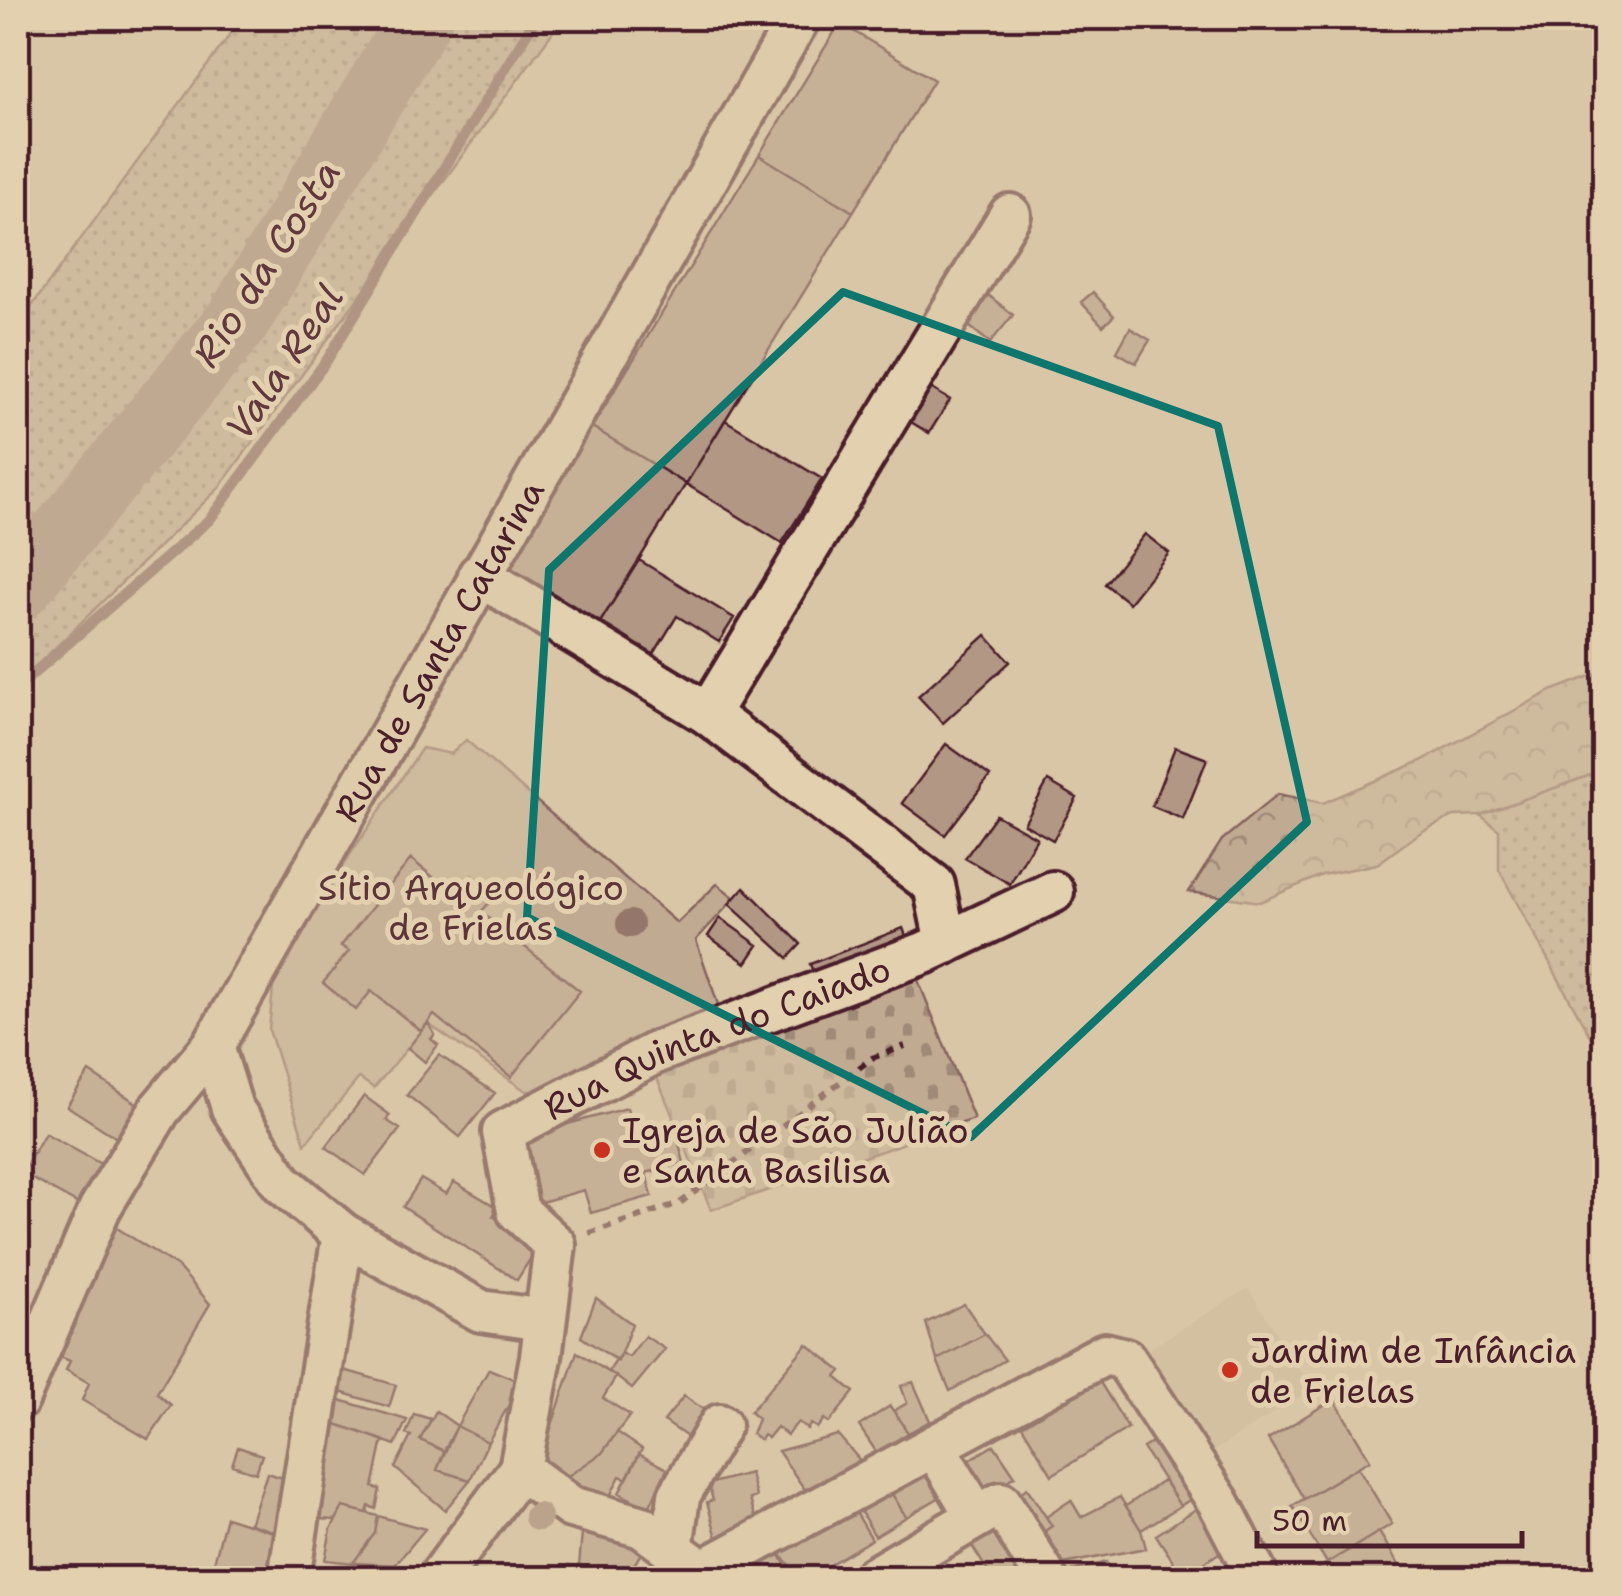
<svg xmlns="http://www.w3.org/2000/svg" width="1622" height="1596" font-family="'Shantell Sans',sans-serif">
<defs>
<pattern id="grass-dots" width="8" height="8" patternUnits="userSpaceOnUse" patternTransform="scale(2.5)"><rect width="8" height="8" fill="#c1aa92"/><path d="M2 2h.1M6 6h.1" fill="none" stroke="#9f8a77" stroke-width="1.8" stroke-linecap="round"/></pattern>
<pattern id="forest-crowns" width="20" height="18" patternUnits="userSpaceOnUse" patternTransform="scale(2.5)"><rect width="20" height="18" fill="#c1aa92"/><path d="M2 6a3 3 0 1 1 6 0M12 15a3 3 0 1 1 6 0" fill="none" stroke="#9f8a77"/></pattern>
<pattern id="cemetery-stones" width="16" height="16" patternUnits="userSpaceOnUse" patternTransform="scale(2.5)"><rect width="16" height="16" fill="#c1aa92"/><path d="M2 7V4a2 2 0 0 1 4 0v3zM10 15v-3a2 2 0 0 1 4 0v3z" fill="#9f8a77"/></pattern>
</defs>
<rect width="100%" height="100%" fill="#d9c6a6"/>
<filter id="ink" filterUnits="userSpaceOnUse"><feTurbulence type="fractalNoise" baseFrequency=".01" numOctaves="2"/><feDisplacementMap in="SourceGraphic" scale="20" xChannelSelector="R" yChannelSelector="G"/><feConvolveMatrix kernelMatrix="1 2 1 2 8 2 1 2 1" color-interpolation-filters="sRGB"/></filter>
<g filter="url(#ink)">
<path fill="#cdb89c" d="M1248 1288 1312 1389 1212 1452 1147 1350Z"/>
<path fill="url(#grass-dots)" stroke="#86645e" stroke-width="2.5" d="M242 18H563L219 488 18 684V325Z
M1604 770V1062L1499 870V830L1480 815Z"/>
<path fill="url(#forest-crowns)" stroke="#86645e" stroke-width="2.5" d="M1604 671V770L1480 815 1454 816 1421 832 1377 864 1322 875 1260 902 1189 892 1222 840 1278 794 1323 803 1421 761 1551 691Z"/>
<path fill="url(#cemetery-stones)" stroke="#86645e" stroke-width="2.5" d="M914 970 974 1119 711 1210 653 1068Z"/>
<path fill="#c1aa92" stroke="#86645e" stroke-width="2.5" d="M466 740 677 923 717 884 735 898 696 940 722 1016 617 1048 544 1091H526L428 1024 374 1088 359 1078 305 1144 269 1030 275 966 422 748 451 754Z"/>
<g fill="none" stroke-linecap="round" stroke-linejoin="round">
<path stroke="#7e5c59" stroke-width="11" d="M18 687 210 519 327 360 536 18"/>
<path stroke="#a18577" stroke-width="65" d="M18 588 239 319 420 18"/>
</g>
<path fill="#b19784" stroke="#4a1f2b" stroke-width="2.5" d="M840 23 934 80 853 212 759 155Z
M759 155 853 212 686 484 592 427Z
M1093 292 1114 316 1103 326 1081 302Z
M987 294 1013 315 990 343 964 322Z
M1130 328 1150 340 1136 363 1117 352Z
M919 381 950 400 929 433 898 414Z
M725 420 822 479 782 543 686 484Z
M592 427 686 484 599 624 505 567Z
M1145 534 1169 553 1129 603 1105 584Z
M639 560 734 618 719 642 677 616 652 657 599 624Z
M986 635 1010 662 943 723 918 696Z
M946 744 990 776 945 835 902 803Z
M1175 747 1207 759 1183 819 1152 806Z
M1048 781 1077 798 1053 840 1024 824Z
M996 815 1037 838 1010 884 965 858Z
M411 859 456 896 472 876 496 895 481 912 580 991 511 1077 434 1015 421 1031 371 991 356 1010 323 983 349 951 341 946Z
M744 887 801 944 788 958 729 904Z
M720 918 758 945 746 963 708 936Z
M903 928 910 947 817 983 810 964Z
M428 1023 435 1035 431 1039 438 1045 425 1062 408 1048Z
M439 1055 495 1093 460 1137 407 1095Z
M89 1072 144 1108 123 1142 67 1106Z
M364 1096 390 1115 386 1120 400 1129 365 1175 326 1147Z
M627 1108 634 1131 673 1120 684 1163 646 1173 652 1196 591 1213 584 1190 538 1203 520 1137Z
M45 1133 106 1167 84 1207 22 1173Z
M421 1179 446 1194 454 1182 498 1208 493 1216 539 1245 517 1280 403 1207Z
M106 1221 178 1267 210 1304 157 1393 171 1405 148 1439 82 1400 89 1383 66 1370 70 1361 52 1354Z
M596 1298 632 1324 618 1361 581 1337Z
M964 1304 985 1334 937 1360 926 1323Z
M985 1334 1005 1360 950 1391 937 1360Z
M645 1336 665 1349 632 1389 609 1371 621 1353 629 1357Z
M807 1344 841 1371 836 1377 854 1392 829 1423 824 1419 817 1428 811 1424 807 1429 798 1422 787 1435 777 1427 768 1438 763 1435 760 1440 752 1434 758 1419 750 1412Z
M577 1352 616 1377 603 1398 630 1415 602 1453 565 1478 541 1457Z
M337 1368 396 1385 389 1407 330 1389Z
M489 1369 516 1380V1392L488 1442 457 1426Z
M1098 1379 1128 1428 1052 1475 1022 1426Z
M913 1382 930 1421 908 1433 894 1411 907 1403 901 1386Z
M684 1396 707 1412 693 1441 664 1421Z
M330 1397 407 1420 395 1445 328 1421Z
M1334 1399 1370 1460 1304 1499 1268 1439Z
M890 1406 908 1433 877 1453 859 1426Z
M436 1411 457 1426 444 1451 420 1440Z
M414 1414 431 1419 420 1440 444 1451 437 1470 470 1480 445 1510 395 1468 411 1436 406 1434Z
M336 1424 383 1440 373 1487 380 1489 376 1509 369 1506 367 1513 343 1507 336 1520 319 1519 317 1510Z
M457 1426 488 1442 470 1480 437 1470Z
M617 1432 642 1449 627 1479 620 1476 608 1500 596 1503 565 1478 602 1453Z
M838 1435 863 1464 808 1494 778 1451Z
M1158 1439 1194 1497 1180 1506 1143 1448Z
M994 1445 1015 1476 982 1497 961 1465Z
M238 1447 262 1455 256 1473 232 1465Z
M639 1454 667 1469 649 1508 619 1493Z
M919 1464 940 1497 906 1517 886 1484Z
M1358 1467 1392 1524 1327 1563 1292 1506Z
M267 1473 293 1481 279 1533 250 1524Z
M750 1473 756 1497 750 1499 760 1533 719 1545 707 1502 713 1500 708 1484Z
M1164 1480 1180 1506 1141 1530 1126 1506Z
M886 1484 906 1517 875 1536 855 1502Z
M1027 1488 1052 1526 1032 1540 1007 1502Z
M1120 1497 1141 1530 1146 1548 1063 1564 1045 1531 1052 1526 1046 1517 1071 1500 1081 1517Z
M851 1504 872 1539 807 1578H800L776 1549Z
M343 1507 378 1516 375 1533 353 1563 325 1560 331 1529Z
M1199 1507 1225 1549 1204 1563 1211 1574 1184 1578 1156 1535Z
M378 1516 425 1529 395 1565 353 1563 375 1533Z
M226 1517 283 1535 270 1578H210Z
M1000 1517 1033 1578H992L967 1538Z
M583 1523 645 1547 627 1576 579 1566Z
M1379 1532 1407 1578H1318L1314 1571Z
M774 1545 793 1578H753L745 1563Z
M1106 1562 1114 1578 1057 1575Z
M569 1565 579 1566 627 1576 569 1578Z"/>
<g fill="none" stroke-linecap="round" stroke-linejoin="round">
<g stroke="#4a1f2b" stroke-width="48">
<g id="minor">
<path d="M479 575 708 714 934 885 946 943"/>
<path d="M708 714 1010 215"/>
<path d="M213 1046 232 1108 282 1183 343 1234 481 1311 543 1320"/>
<path id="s1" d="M18 1400 100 1208 160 1109 213 1046 799 18"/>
<path id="s2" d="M520 1469 541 1357 555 1245 518 1211 503 1132 657 1052 924 953 1053 892"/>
<path d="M977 1517 1001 1503 1046 1578"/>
<path d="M672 1550 679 1496 720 1425"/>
<path d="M702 1571 1105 1354 1125 1359 1219 1503 1258 1578"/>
<path d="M289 1578 343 1234"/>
<path d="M439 1578 520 1469 571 1507 642 1527 702 1571 705 1578"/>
<path d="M873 1578 977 1517 934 1446"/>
</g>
</g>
<path stroke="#4a1f2b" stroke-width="6" stroke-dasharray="8 8" stroke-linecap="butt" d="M589 1233 680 1203 872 1058 905 1046"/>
<use href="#minor" stroke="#e2d0ae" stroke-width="40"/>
</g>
<g fill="#94766b">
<circle cx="630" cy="924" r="14"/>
<circle cx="538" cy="1517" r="14"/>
</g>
</g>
<path d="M0 0H1622V1596H0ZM843 292 1218 426 1307 822 971 1137 527 917 549 570Z" fill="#d9c6a6" fill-opacity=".55" fill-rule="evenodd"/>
<path fill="none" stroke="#0f766e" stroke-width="8" stroke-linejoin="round" d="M843 292 1218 426 1307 822 971 1137 527 917 549 570Z"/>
<g fill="#c8321e" stroke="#e2d0ae" stroke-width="4">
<circle cx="602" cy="1150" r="10"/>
<circle cx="1230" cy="1370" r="10"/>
</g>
<g text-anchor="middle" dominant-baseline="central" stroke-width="10" stroke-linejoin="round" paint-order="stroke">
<g font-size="35" fill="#4a1f2b" stroke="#e2d0ae">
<text stroke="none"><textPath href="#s1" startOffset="862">Rua de Santa Catarina</textPath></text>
<text stroke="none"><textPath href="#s2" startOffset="592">Rua Quinta do Caiado</textPath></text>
</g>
<g font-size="35" fill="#5c343a" stroke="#e2d0ae">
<text x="471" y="887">Sítio Arqueológico<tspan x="471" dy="40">de Frielas</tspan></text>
</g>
<g font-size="35" fill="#4a1f2b" stroke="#e2d0ae" text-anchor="start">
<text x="622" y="1130">Igreja de São Julião<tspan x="622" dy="40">e Santa Basilisa</tspan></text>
<text x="1250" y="1350">Jardim de Infância<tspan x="1250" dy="40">de Frielas</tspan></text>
</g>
<g font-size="38" font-style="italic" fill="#60383e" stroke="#e2d0ae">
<text transform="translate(266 263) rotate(-57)">Rio da Costa</text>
<text transform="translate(284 362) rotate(-56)">Vala Real</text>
</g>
</g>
<rect width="1622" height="1596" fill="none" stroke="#e2d0ae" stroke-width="60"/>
<rect x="30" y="30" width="1562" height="1536" fill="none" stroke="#4a1f2b" stroke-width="4" filter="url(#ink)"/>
<path d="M1257 1531v15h265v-15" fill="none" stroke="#4a1f2b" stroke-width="5"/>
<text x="1272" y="1531" font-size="30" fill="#4a1f2b" stroke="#e2d0ae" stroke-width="8" paint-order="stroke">50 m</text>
</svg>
